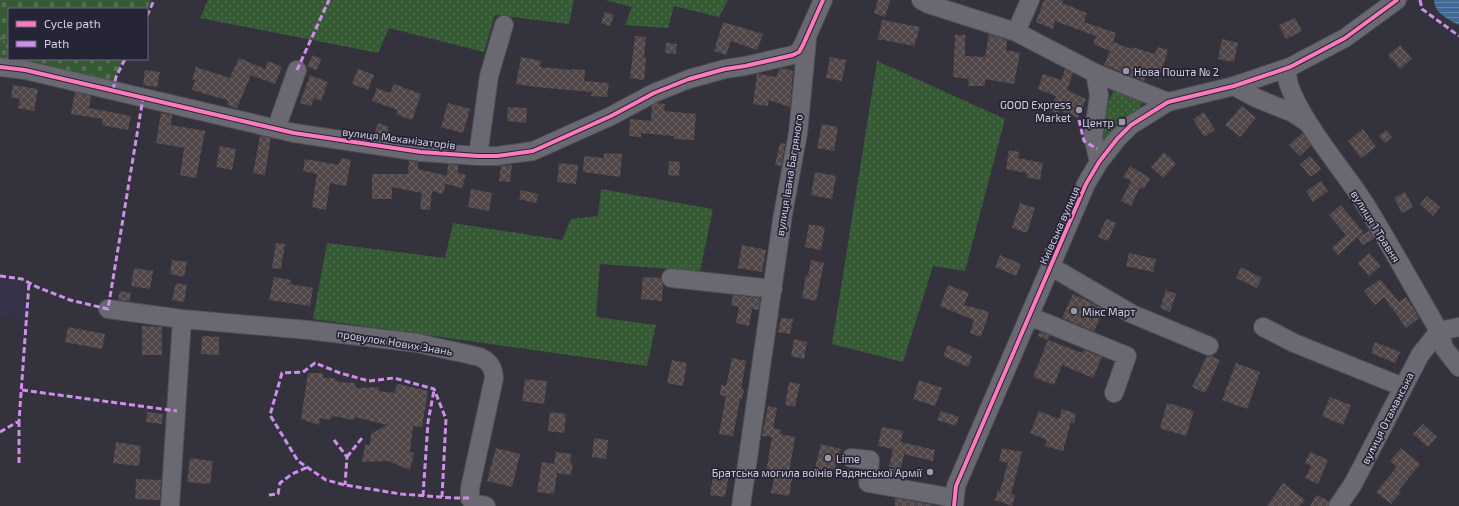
<svg xmlns="http://www.w3.org/2000/svg" width="1459" height="506" font-family="'Exo 2',sans-serif">
<defs>
<pattern id="green-dots" width="8" height="8" patternUnits="userSpaceOnUse"><rect width="8" height="8" fill="#355a34"/><path d="M2 2h.1M6 6h.1" fill="none" stroke="#517151" stroke-width="1.8" stroke-linecap="round"/></pattern>
<pattern id="cemetery-stones" width="16" height="16" patternUnits="userSpaceOnUse"><rect width="16" height="16" fill="#355a34"/><path d="M2 7V4a2 2 0 0 1 4 0v3zM10 15v-3a2 2 0 0 1 4 0v3z" fill="#517151"/></pattern>
<pattern id="water-rules" width="6" height="5" patternUnits="userSpaceOnUse"><rect width="6" height="5" fill="#406a95"/><path d="M0 2.5h6" fill="none" stroke="#6385a8"/></pattern>
<pattern id="building-cross-hatch" width="8" height="8" patternUnits="userSpaceOnUse"><rect width="8" height="8" fill="#524748"/><path d="M0 0l8 8M0 8l8-8" fill="none" stroke="#6a6062"/></pattern>
</defs>
<rect width="100%" height="100%" fill="#34323d"/>
<path fill="#35324a" d="M0 278 25 283V319L0 316Z"/>
<path fill="url(#green-dots)" d="M208 0H574L569 24 495 15 484 52 389 28 378 53 200 18Z
M605 0H728L719 17 674 6 668 28 625 25 632 7Z
M877 61 1005 119 965 271 933 266 903 362 832 344Z
M1114 90 1143 103 1133 115 1124 116 1115 126 1116 134 1104 145 1098 129 1104 110Z
M601 189 713 209 700 271 600 264 596 317 656 325 647 366 313 319 327 243 445 258 453 223 562 240 571 219 598 216Z"/>
<path fill="url(#cemetery-stones)" d="M0 0H151L147 9H9V59H124L113 82 0 60Z"/>
<path fill="url(#water-rules)" d="M1434 0H1459V25C1449 20 1434 13 1434 0Z"/>
<path fill="url(#building-cross-hatch)" d="M878 0H890L885 17 874 13Z
M1044 0H1063L1062 3 1087 13 1084 22 1116 33 1113 42 1131 49 1132 47 1155 54 1158 47 1168 50 1159 79 1146 75 1144 81 1104 65 1110 51 1093 44 1096 36 1055 21 1053 29 1036 22Z
M605 12 614 15 610 26 601 23Z
M1295 18 1302 31 1286 39 1279 25Z
M882 20 920 27 914 46 878 39Z
M723 22 763 34 757 50 731 41 726 55 714 51Z
M989 34 1007 40 1006 50 1020 53 1014 84 985 79V86H968L969 79 953 77 955 35H965V56L985 57Z
M635 36 646 37 644 58H646L644 80 630 78Z
M1222 39 1238 43 1234 62 1218 59Z
M666 43 677 44 676 54 665 53Z
M1400 45 1412 59 1400 69 1388 55Z
M313 55 322 59 316 70 307 66Z
M521 57 541 61 540 67 571 70 572 69 585 70 584 81 609 83 607 97 591 96 592 92 536 87 516 84Z
M830 57 846 60 842 81 826 78Z
M239 58 265 69 268 61 282 67 275 84 251 75 237 108 227 105 228 100 216 97 192 90 195 80 192 79 196 67 230 78Z
M784 68 793 71 790 107 769 100 768 106 753 104 757 74 776 77 779 69Z
M358 69 374 75 368 90 352 84Z
M1065 69 1073 73 1067 90 1086 99 1078 118 1060 110 1059 114 1050 111 1056 96 1038 89 1043 74 1061 80Z
M145 70 160 72 157 87 143 85Z
M310 75 328 82 321 101 314 98 311 106 300 103Z
M394 84 421 94 412 120 396 114 398 110 372 101 377 88 390 93Z
M13 85 38 89 34 111 18 108 20 99 11 97Z
M75 92 91 96 89 108 131 116 128 130 102 125 103 119 71 114Z
M448 103 470 109 463 133 441 127Z
M657 103 665 104 664 111 696 114 694 140 674 139V136L641 133V137L629 136 630 119 651 121 652 106Z
M1242 106 1256 118 1240 137 1225 125Z
M508 107 527 108 526 123 507 121Z
M1204 112 1215 130 1204 137 1193 119Z
M161 113 172 115 171 125 205 131 196 178 180 175 184 148 156 143Z
M378 123 389 127 386 136 375 133Z
M822 124 838 127 834 151 817 148Z
M1363 129 1376 147 1361 158 1348 141Z
M1386 130 1392 137 1385 143 1379 136Z
M1302 133 1311 145 1300 156 1289 145Z
M260 136 271 138 265 175 253 173Z
M780 143 785 144 781 166 775 165Z
M220 146 236 149 232 170 216 167Z
M1009 150 1019 152 1018 158 1043 163 1040 180 1026 177 1027 173 1006 169Z
M1164 152 1176 164 1163 178 1151 167Z
M604 153 622 154 620 177 583 172 584 156 604 158Z
M1310 156 1321 169 1310 177 1300 164Z
M341 158 351 160 346 186 330 183 326 210 312 207 317 174 303 171 305 159 339 165Z
M409 161 418 162V169L447 176 448 164 458 165V173L466 175 462 188 446 184 447 178 443 194 432 191 430 210 420 209 422 193 392 187V199H372V174H408Z
M669 161 680 162 679 176 668 175Z
M559 163 578 165 576 184 557 182Z
M512 165 510 182 499 181 501 166Z
M1130 166 1150 178 1144 189 1140 187 1131 206 1121 201 1131 181 1123 177Z
M815 172 836 176 832 199 811 195Z
M1321 181 1328 191 1313 202 1306 191Z
M471 189 492 193 489 211 468 207Z
M521 190 538 194 536 203 519 199Z
M1405 192 1413 207 1402 213 1394 198Z
M1427 196 1440 207 1433 216 1420 204Z
M1020 203 1035 208 1027 233 1012 228Z
M1341 205 1363 232 1338 255 1332 248 1346 235 1329 215Z
M1106 219 1116 223 1108 241 1098 237Z
M809 224 825 227 821 250 805 247Z
M1369 231 1374 239 1362 245 1358 237Z
M276 243 285 244 281 269 272 268Z
M742 245 766 250 762 272 738 268Z
M1129 253 1156 259 1153 272 1126 266Z
M1369 253 1381 266 1369 276 1358 263Z
M1000 255 1021 264 1016 276 995 267Z
M172 260 187 262 184 277 170 274Z
M811 260 824 263 816 301 802 298 806 275 808 276Z
M1241 267 1262 278 1257 288 1236 278Z
M134 268 153 271 150 289 131 286Z
M274 277 291 280 290 284 313 288 310 306 269 300Z
M643 277 661 278 663 285 662 301 641 299Z
M1380 279 1399 302 1406 297 1419 318 1406 328 1384 297 1375 305 1364 291Z
M176 283 187 285 184 302 172 300Z
M948 285 969 293 964 305 989 312 981 337 970 333 974 320 940 306Z
M1166 290 1176 294 1170 312 1160 308Z
M120 291 131 293 130 301 118 300Z
M1073 294 1104 309 1094 331 1062 318Z
M733 295 760 298 759 310 752 309 749 326 736 323 739 307 731 305Z
M781 318 793 319 790 334 778 332Z
M142 326 162 327V355H142Z
M68 327 105 334 102 349 65 342Z
M1039 332 1049 335 1048 340 1038 336Z
M202 336 219 337V355L201 354Z
M794 339 807 342 804 359 791 356Z
M1048 340 1082 353 1084 350 1102 357 1093 378 1062 365 1054 385 1033 377Z
M1375 342 1400 352 1395 363 1371 353Z
M948 345 972 356 968 367 943 356Z
M1207 356H1211L1220 360 1205 393 1192 387Z
M732 358 746 361 741 389H744L742 399H740L733 436 719 434 726 396 720 395 721 385 726 386Z
M672 360 687 363 683 386 667 383Z
M1236 363 1260 372 1247 409 1222 400Z
M308 373H322L324 378H334L338 382 355 383 356 388 379 387 378 391 394 393 398 384 428 391 422 427 413 426 410 452 414 453 410 470 388 461 362 462 365 445H370L371 434 387 425 355 417 353 420 333 416 329 420 320 418 319 425 301 419Z
M525 379 547 381 544 404 522 401Z
M919 380 942 388 935 406 913 399Z
M789 382 800 384 795 407 785 405Z
M1330 397 1351 405 1343 425 1322 416Z
M1167 403 1194 411 1186 436 1160 428Z
M768 406 777 408 773 428 781 430 780 434 795 437 788 478 792 479 789 496 771 493 775 474 766 473 772 437 762 436Z
M1062 409 1076 414 1074 423 1071 422 1063 451 1045 446 1047 440 1030 433 1039 411 1059 419Z
M941 411 959 417 956 426 937 420Z
M147 412 163 414 162 424 146 422Z
M550 412 566 414 564 433 548 431Z
M1423 424 1437 437 1428 447 1413 434Z
M882 427 903 431 901 442 935 450 933 461 904 454 899 478 887 476 893 449 878 446Z
M594 438 608 440 606 459 592 457Z
M116 442 141 446 139 466 113 463Z
M821 444 841 449 835 470 827 468 825 475 814 472Z
M496 448 520 454 512 487 487 481Z
M1002 448 1022 452 1011 494 1015 495 1012 506 995 500 998 490 1000 491 1008 463 999 461Z
M1401 448 1420 464 1399 490 1401 492 1391 504 1376 492 1397 467 1390 461Z
M556 452 571 454 570 463 573 464 571 475 557 473 554 494 537 492 542 462 554 464Z
M1310 452 1328 460 1318 484 1305 478 1311 466 1305 463Z
M190 458 213 461 210 484 187 482Z
M714 471 729 474 725 497 710 495Z
M136 479 161 480 160 500 135 499Z
M1283 483 1305 500 1300 506H1267Z
M1316 495 1329 501 1328 506H1310Z
M895 498 933 505V506H895Z"/>
<g fill="none" stroke-linecap="round" stroke-linejoin="round">
<g stroke="#504f58" stroke-width="20">
<path id="minor" d="M921 0 928 4 1016 32 1095 73
M1016 32 1030 0
M0 67 25 70 294 133 421 152 478 156H497L533 151 611 116 654 93 689 79 725 69 745 66 793 55 799 52 803 45 823 0
M1290 67C1284 75 1289 86 1293 95 1312 136 1343 169 1367 207 1392 248 1415 290 1439 331L1444 348 1459 367
M1234 86 1256 98 1293 113 1308 123
M276 129 297 70
M478 156 489 76 504 25
M1099 162 1093 137 1099 95 1095 73 1168 102
M1050 266 1132 314 1209 346
M671 278 773 289
M108 309 182 319 308 330 417 343 480 357C490 362 493 367 494 378L470 488V498L473 503 486 506
M1029 316 1127 356 1114 393
M1263 327 1294 343 1403 387
M1439 331 1459 327
M851 458 870 460 868 483 955 498
M170 506 182 319
M741 506 783 214 798 133 807 40
M954 506 956 486 1086 184 1099 162 1117 139 1131 125 1168 102 1234 86 1290 67 1345 38 1397 0
M1338 506 1353 484 1420 355 1439 331"/>
</g>
<path stroke="#68686f" stroke-width="2" stroke-dasharray="3 2" stroke-linecap="butt" d="M0 37 9 49"/>
<use href="#minor" stroke="#6a6871" stroke-width="18"/>
<path stroke="#ce8fe9" stroke-width="3" stroke-dasharray="6 3" stroke-linecap="butt" d="M1420 0 1422 9 1459 36
M147 16 154 0
M297 70 329 0
M113 90 116 77 125 59
M1079 120 1084 141 1097 149
M0 276 22 279 37 287 70 300 108 309 143 98
M22 390 177 411
M0 432 19 421 29 283
M334 440 347 457 345 485
M347 457 362 438
M19 463V421
M269 495 278 494 280 483 292 474 308 467
M423 496 428 422 434 390
M442 497 446 419 434 389 394 378 369 381 340 373 315 363 303 372 282 373 270 415 298 461 326 480 345 485 401 494 453 498H470"/>
<g stroke="#262437" stroke-width="6">
<path id="cycleway" d="M0 67 25 70 294 133 421 152 478 156H497L533 151 611 116 654 93 689 79 725 69 745 66 793 55 799 52 803 45 823 0
M954 506 956 486 1086 184 1099 162 1117 139 1131 125 1168 102 1234 86 1290 67 1345 38 1397 0"/>
</g>
<use href="#cycleway" stroke="#fd7abc" stroke-width="4"/>
</g>
<g fill="#9a99a5" stroke="#262437" stroke-width="1.5">
<circle cx="1126" cy="71" r="4"/>
<circle cx="1079" cy="110" r="4"/>
<rect x="1118" y="118" width="8" height="8" rx="2"/>
<circle cx="1074" cy="311" r="4"/>
<circle cx="828" cy="458" r="4"/>
<circle cx="930" cy="472" r="4"/>
</g>
<g text-anchor="middle" dominant-baseline="central" stroke-width="3.5" stroke-linejoin="round" paint-order="stroke">
<g font-size="11" fill="#d1d0dd" stroke="#262437" text-anchor="start">
<text x="1134" y="71">Нова Пошта № 2</text>
<text x="1071" y="104" text-anchor="end">GOOD Express<tspan x="1071" dy="13">Market</tspan></text>
<text x="1114" y="122" text-anchor="end">Центр</text>
<text x="1082" y="311">Мікс Март</text>
<text x="836" y="458">Lime</text>
<text x="922" y="472" text-anchor="end">Братська могила воїнів Радянської Армії</text>
</g>
<g font-size="11" fill="#d1d0dd" stroke="#262437">
<text transform="translate(399 138) rotate(7)">вулиця Механізаторів</text>
<text transform="translate(789 175) rotate(-81)">вулиця Івана Багряного</text>
<text transform="translate(1059 225) rotate(-66)">Київська вулиця</text>
<text transform="translate(1376 226) rotate(58)">вулиця 1 Травня</text>
<text transform="translate(395 342) rotate(9)">провулок Нових Знань</text>
<text transform="translate(1387 418) rotate(-63)">вулиця Отаманська</text>
</g>
</g>
<rect x="8" y="8" width="140" height="52" fill="#262437" stroke="#6a6979"/>
<rect x="16" y="21" width="20" height="6" fill="#fd7abc" stroke="#6a6979"/>
<text x="44" y="28" font-size="12" fill="#d1d0dd">Cycle path</text>
<rect x="16" y="41" width="20" height="6" fill="#ce8fe9" stroke="#6a6979"/>
<text x="44" y="48" font-size="12" fill="#d1d0dd">Path</text>
</svg>
